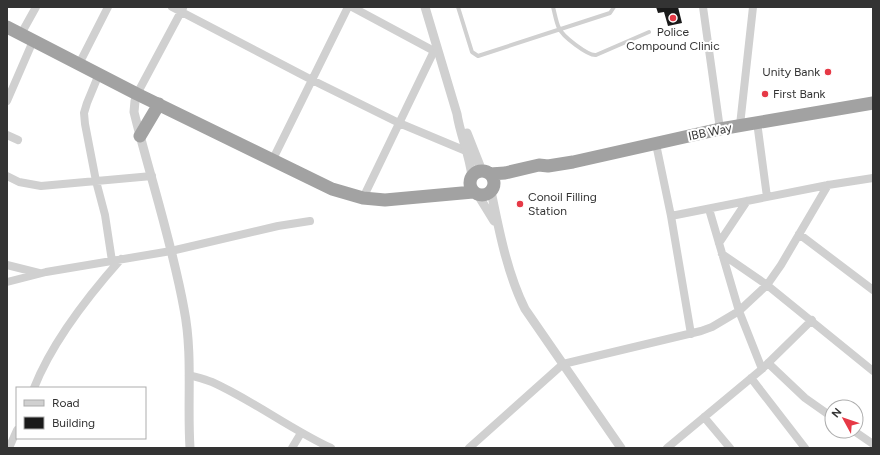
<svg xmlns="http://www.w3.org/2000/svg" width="880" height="455" font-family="Figtree,sans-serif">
<rect width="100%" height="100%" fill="#fff"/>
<path fill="#1a1a1a" d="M656 7H678L682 23 668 26 664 12 658 13Z"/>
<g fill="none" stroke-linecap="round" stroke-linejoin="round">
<path stroke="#d0d0d0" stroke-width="4" d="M458 7 472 52 478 56 610 13 614 7
M553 7C555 14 556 22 559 28 562 36 588 56 596 55L649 32"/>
<path stroke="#d0d0d0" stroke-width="8" d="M172 7 312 80 399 123 466 151
M352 7 434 51 435 48
M703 7 720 129
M21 34 36 7
M79 64 108 7
M99 74 87 103 84 113 85 124 96 181 105 215 112 261
M137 94 183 8
M7 101 33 41
M757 122 767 197
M740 125 753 7
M7 135 18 140
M656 144 671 216 691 334
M272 161 348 7
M7 176 19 182 41 186 152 176
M363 198 434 51
M709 209 739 311 762 369
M671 216 828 185 873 178
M799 234 873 290
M719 243 747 201
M722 254 767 285 873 371
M7 265 39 273
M7 282 46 272 171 251 278 226 310 221
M768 363 805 398 832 417
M189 375C196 377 205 379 212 382 254 401 290 429 331 448
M751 378 805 448
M34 388C52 342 89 295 121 259
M704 417 730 448
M854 431 873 444
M9 448 17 430
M292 448 301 433
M469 448 563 364 701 331 712 327 739 311 767 285 781 265 828 185
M667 448 762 369 812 320"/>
<path stroke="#d0d0d0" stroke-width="9" d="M425 7 457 114C460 135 470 155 472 177
M137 94 135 101 134 112C150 177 172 242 184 309 193 354 187 402 190 448
M467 133 482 171
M491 191C499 230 507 273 525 309L621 448
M478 195 494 221"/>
<path stroke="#a2a2a2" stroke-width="13" d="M7 27 137 94 332 189 363 198 385 200 473 192
M140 136 159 104
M470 183a12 12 0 1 1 24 0a12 12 0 1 1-24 0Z
M490 174 505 173 539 165 548 166 573 162 720 129 873 103"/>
</g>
<g fill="#e63946" stroke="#fff" stroke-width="1.5">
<circle cx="673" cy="18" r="4"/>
<circle cx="828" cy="72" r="4"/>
<circle cx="765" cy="94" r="4"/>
<circle cx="520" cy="204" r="4"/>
</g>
<g text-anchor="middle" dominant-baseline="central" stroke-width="4" stroke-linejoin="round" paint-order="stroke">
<g font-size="12" fill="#333" stroke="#fff" text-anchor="start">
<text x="673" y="32" text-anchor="middle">Police<tspan x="673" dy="14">Compound Clinic</tspan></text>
<text x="820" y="72" text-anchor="end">Unity Bank</text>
<text x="773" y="94">First Bank</text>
<text x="528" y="197">Conoil Filling<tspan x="528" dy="14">Station</tspan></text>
</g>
<g font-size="12" fill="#333" stroke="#fff">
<text transform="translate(710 132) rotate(-12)">IBB Way</text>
</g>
</g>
<rect width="880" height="455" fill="none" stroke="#333333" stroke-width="16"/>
<rect x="16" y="387" width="130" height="52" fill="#ffffff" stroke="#adadad"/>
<rect x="24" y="400" width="20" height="6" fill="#d0d0d0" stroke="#adadad"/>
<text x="52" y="407" font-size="12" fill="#333333">Road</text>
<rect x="24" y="417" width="20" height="12" fill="#1a1a1a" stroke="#adadad"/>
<text x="52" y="427" font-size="12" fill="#333333">Building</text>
<g transform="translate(844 419) rotate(310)"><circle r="19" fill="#ffffff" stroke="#adadad"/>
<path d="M0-3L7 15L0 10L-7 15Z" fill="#e63946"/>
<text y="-6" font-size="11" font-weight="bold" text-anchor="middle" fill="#333333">N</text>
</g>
</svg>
